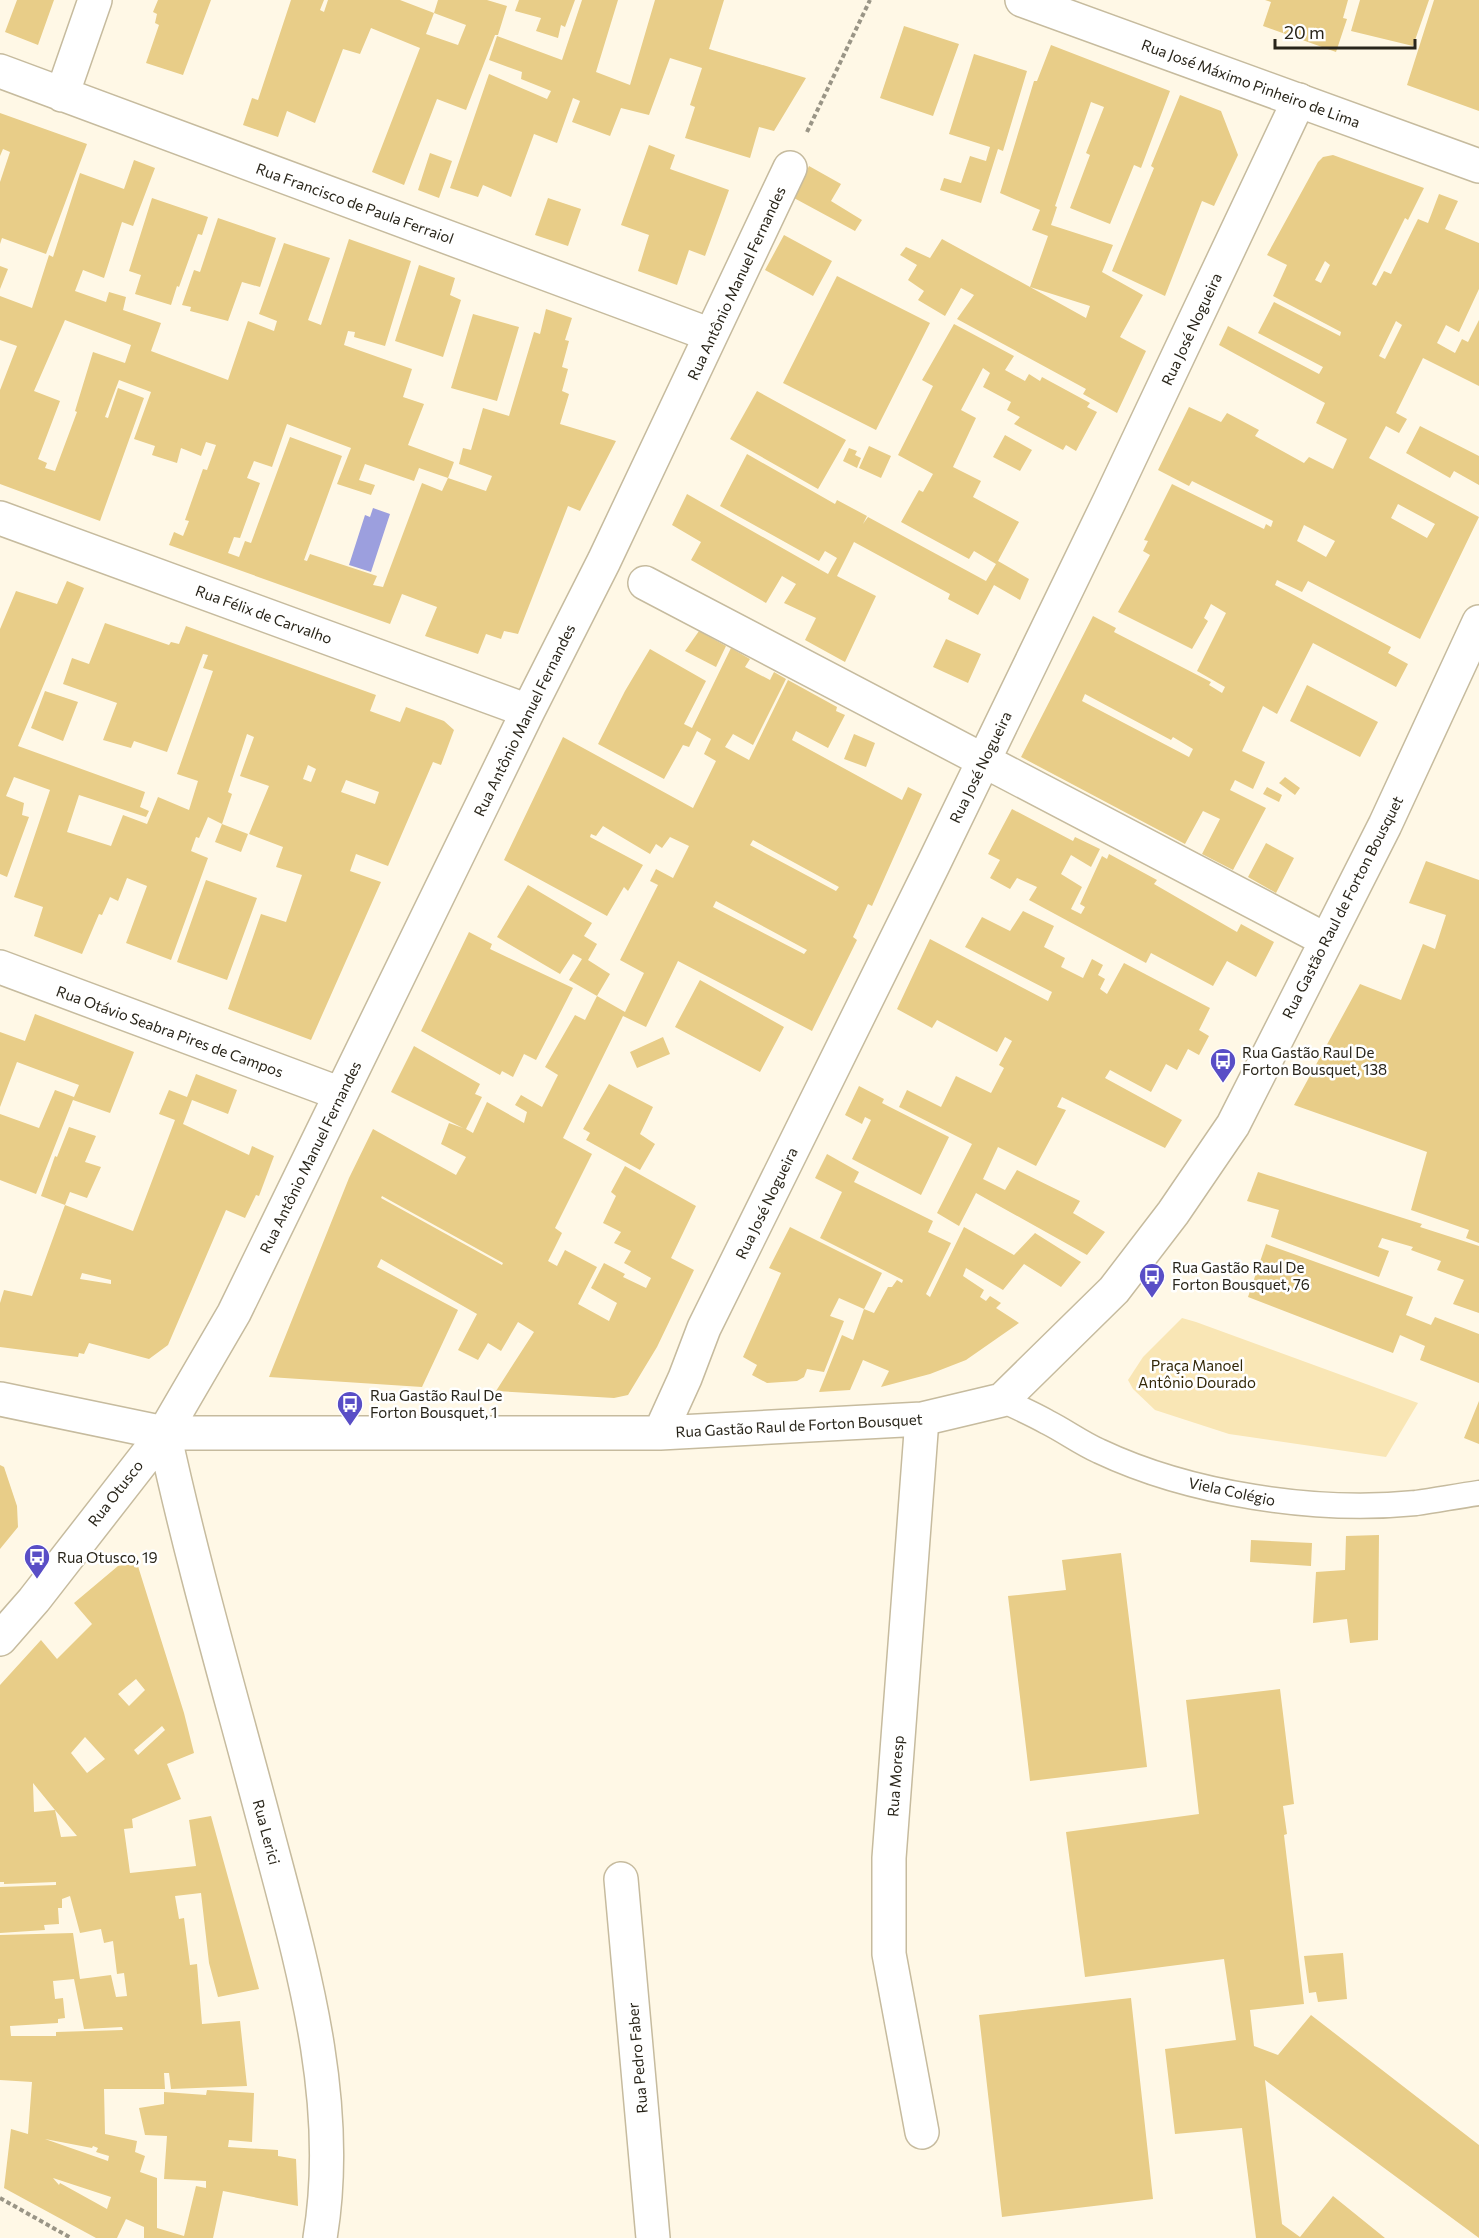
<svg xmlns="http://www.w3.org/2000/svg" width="1479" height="2238" font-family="Commissioner,sans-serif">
<rect width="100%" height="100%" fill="#fff8e6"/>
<path fill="#f9e6b5" d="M1182 1318 1196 1322 1418 1403 1386 1457 1229 1434 1155 1410 1133 1389 1128 1380 1143 1357Z"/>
<path fill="#9c9fde" d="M373 508 390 514 371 572 349 565 365 515 370 517Z"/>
<path fill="#e8cd88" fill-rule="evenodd" d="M17 0H54L38 45 5 32Z
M158 0H211L183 75 146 63 159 25 155 23 157 14 153 12Z
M291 0H324L320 10 324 12 328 0H400L434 13 426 34 458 45 466 25 434 13 438 0H487L507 6 498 35H495L466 110 437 99 404 185 372 172 420 48 371 28 360 54 343 49 315 123 287 111 278 137 243 125 252 98 258 100Z
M519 0H575L565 27 561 25 558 38 536 31 541 18 515 11Z
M582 0H618L596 72 630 85 655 0H724L709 49 806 78 774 131 759 127 750 158 685 138 695 107 690 105 702 68 670 58 649 115 621 108 610 136 572 122 580 101 573 98 557 143 534 134 511 197 483 185 478 197 450 188 489 74 547 99 551 91 521 79 522 72 489 60 497 36 562 60Z
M1265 0H1348L1343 18 1347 19 1336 52 1263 26 1271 2Z
M1360 0H1429L1413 46 1351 31Z
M1434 0H1479V111L1407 85Z
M904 26 959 44 933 116 880 98Z
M1051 45 1170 91 1141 168 1134 165 1110 224 1070 208 1090 155 1086 153 1104 107 1091 102 1055 206 1057 207 1051 225 1113 245 1102 272 1143 295 1120 337 1146 351 1117 413 1083 394 1086 389 957 319 974 295 961 288 945 316 918 300 924 291 908 280 917 265 900 255 906 247 930 258 942 239 1030 287 1048 236 1032 230 1040 210 1000 193 1034 81H1037ZM1030 287 1090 306 1086 318Z
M974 54 1027 71 1003 151 998 149 981 203 940 190 944 178 961 183 970 156 986 161 990 147 949 134Z
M1180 95 1221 111 1238 155 1214 206 1202 201 1165 296 1112 271 1154 168 1151 166Z
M0 113 87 144 46 254 2 238 0 244V182L10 152 3 149 0 156Z
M649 145 675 155 670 169 729 190 705 256 689 250 677 285 638 271 649 235 621 225Z
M430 153 452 161 439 198 418 190Z
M1333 155 1424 188 1408 220 1405 218 1372 284 1376 286 1384 271 1391 274 1418 219 1428 223 1439 194 1458 201 1445 229 1479 243V289L1459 332 1446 325 1437 343 1455 353 1462 339 1468 342 1479 320V386L1423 358 1396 413 1407 419 1399 433 1386 426 1369 458 1479 517 1420 639 1308 581 1302 592 1277 580 1275 585 1391 647 1388 653 1408 664 1396 687 1313 643 1277 714 1263 706 1242 751 1265 762 1253 789 1235 780 1230 790 1266 808 1233 870 1202 854 1220 819 1203 811 1185 844 1021 757 1093 616 1116 628 1114 632 1211 682 1209 685 1222 693 1225 687 1197 671 1226 613 1211 604 1204 618 1208 621 1192 649 1118 612 1150 555 1143 551 1148 541 1144 540 1172 484 1264 529 1266 524 1271 527 1273 521 1192 481 1189 486 1158 470 1189 407 1221 422 1227 413 1259 430 1255 436 1304 463 1309 457 1333 469 1347 439 1316 423 1325 403 1219 345 1228 326 1319 374 1323 367 1258 333 1274 302 1340 336 1341 332 1273 296 1287 265 1267 255 1318 162 1323 157ZM1325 261 1330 265 1321 283 1315 280ZM1396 321 1402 325 1385 359 1379 356ZM1398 504 1435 524 1427 538 1391 518ZM1304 525 1335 541 1326 557 1297 541ZM1085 694 1171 740 1173 737 1193 749 1189 757 1082 701Z
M134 160 155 168 133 226 122 222 104 278 83 270 75 291 106 302 109 292 126 297 123 310 161 323 151 351 228 380 248 321 274 331 277 321 259 314 284 243 330 258 308 320 321 325 349 239 411 261 385 346 354 337 355 332 348 331 344 345 412 369 403 397 424 404 408 445 454 462 448 478 486 491 492 476 459 464 463 448 471 450 483 408 509 416 534 332 540 334 546 309 572 318 565 340 569 341 562 367 568 369 562 391 569 394 560 424 616 441 580 511 568 506 518 634 504 631 501 639 486 634 478 654 425 636 437 607 402 594 390 624 169 545 174 532 183 536 189 521 185 520 203 469 207 470 216 445 206 442 201 456 181 448 177 463 152 455 155 446 134 439 151 392 119 380 105 417 108 418 118 388 144 398 100 521 0 484V390L17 346 0 340V296L32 308 49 255 53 257 80 173 124 189ZM65 320 131 345 125 363 93 352 75 411 77 412 55 471 45 468 47 463 38 459 60 401 34 391ZM287 424 351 448 337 484 371 495 375 485 359 480 365 464 414 481 419 468 448 478 442 491 422 483 383 587 373 585 377 576 310 554 307 561 304 560 342 456 290 437 251 543 245 541 239 557 228 553 234 537 240 538 260 483 247 478 254 461 272 467Z
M809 166 841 184 831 201 862 220 855 231 794 198Z
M152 198 208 217 202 235 198 234 179 287 177 286 171 305 135 294 141 275 129 271Z
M548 198 581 209 568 246 535 235Z
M218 218 276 238 260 287 242 282 228 321 190 311 191 307 182 305 194 270 200 272Z
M784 235 832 261 813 296 765 270Z
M419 265 455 278 450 295 461 300 443 357 395 341Z
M0 266 8 269 0 289Z
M837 276 930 323 876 430 783 383Z
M473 314 519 327 497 401 451 388Z
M954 324 1014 356 1005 370 1025 381 1029 374 1040 381 1042 377 1090 403 1087 407 1097 412 1076 451 1066 445 1063 450 1014 424 1020 417 1007 410 1011 402 983 387 990 373 983 368 961 410 976 418 953 467 981 481 973 497 1019 522 998 561 1029 579 1020 600 994 585 978 615 948 599 950 594 854 542 837 576 876 596 845 662 805 640 816 618 784 603 796 584 782 576 766 603 691 560 701 542 672 525 687 494 828 574 837 558 825 551 819 561 720 506 747 454 835 504 837 500 867 516 863 524 868 517 986 581 996 564 974 551 969 559 901 522 919 490 923 492 933 474 898 455 933 386 922 380Z
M757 391 846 440 818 489 730 439Z
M1420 426 1479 456V485L1454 471 1450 478 1406 453Z
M1005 435 1032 450 1020 471 993 457Z
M869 446 891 456 881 478 859 468Z
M849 448 857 451 855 455 861 458 857 468 843 461Z
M67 581 84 588 18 746 145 792 140 807 149 811 146 817 79 795 67 832 111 846 123 815 147 824 158 797 189 810 198 781 177 774 213 671 203 668 208 655 203 654 167 752 134 741 131 748 103 740 117 703 63 684 72 658 89 664 105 623 169 645 171 642 179 644 186 626 376 695 370 711 400 722 406 707 444 721 454 730 441 765 433 762 388 866 356 854 350 871 381 882 311 1040 228 1009 261 914 286 922 302 875 276 867 283 847 249 834 269 786 240 776 254 737 247 734 228 792 232 794 222 824 208 817 199 838 196 837 191 851 208 858 171 960 126 943 147 886 127 878 118 901 110 897 102 915 99 914 82 954 34 936 43 907 14 897 50 790 14 777 6 796 24 803 22 815 29 817 7 877 0 874V629L16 591 57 604ZM308 765 316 769 311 782 303 779ZM346 780 379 792 375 804 341 792Z
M699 631 726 646 716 667 685 651Z
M946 639 981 654 968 683 933 667Z
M731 648 750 659 745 667 770 680 774 672 786 679 753 745 733 734 725 747 749 760 788 680 837 707 836 711 845 715 828 748 796 731 792 740 902 800 908 787 922 794 872 906 868 904 853 937 857 940 812 1031 678 961 646 1027 623 1016 563 1138 592 1154 555 1228 562 1233 548 1261 557 1266 565 1250 597 1267 578 1304 609 1321 617 1303 591 1288 604 1263 625 1274 623 1277 646 1288 651 1278 624 1263 631 1251 614 1243 621 1232 603 1223 616 1196 611 1192 625 1166 696 1206 671 1258 694 1270 657 1347 628 1395 614 1398 496 1391 534 1332 518 1322 501 1351 488 1343 478 1360 458 1350 477 1314 381 1259 377 1267 458 1310 422 1387 269 1377 349 1178 373 1129 456 1175 466 1157 441 1144 449 1123 463 1128 391 1092 414 1046 480 1084 475 1094 482 1097 466 1129 473 1133 487 1102 524 1123 527 1112 515 1105 521 1095 542 1107 558 1075 545 1067 575 1015 585 1020 597 996 569 980 582 959 573 954 560 974 497 937 528 885 592 923 584 936 597 944 588 960 610 974 597 996 625 1012 644 973 620 960 658 885 650 881 656 869 673 878 689 846 670 837 662 848 656 844 650 854 603 826 596 836 591 834 590 837 643 865 628 891 624 887 607 916 504 860 563 737 693 808 716 761 704 754 711 739 697 731 689 747 683 745 664 779 598 744 625 691 650 649 706 681 684 724 692 728ZM753 840 839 887 836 891 750 845ZM716 901 807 950 804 954 713 907ZM382 1196 503 1263 502 1265 381 1198Z
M1307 685 1378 722 1360 757 1290 721Z
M45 691 78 702 63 741 31 728Z
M854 734 875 743 866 767 844 759Z
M1285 777 1300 788 1295 795 1279 783Z
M1267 787 1282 795 1279 802 1263 794Z
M1012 809 1073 841 1075 837 1100 849 1091 867 1071 855 1061 874 1082 887 1071 909 1081 914 1085 907 1080 904 1102 856 1107 859 1109 854 1157 880 1154 884 1237 932 1241 924 1274 942 1256 977 1227 961 1213 986 1151 953 1146 963 1029 900 1037 887 1017 878 1010 889 990 878 1000 860 988 854Z
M222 824 248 834 241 852 215 842Z
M1266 843 1294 858 1276 893 1248 877Z
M1426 861 1479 880V1243L1466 1238 1469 1230 1411 1210 1427 1152 1294 1105 1360 984 1401 1000 1423 944 1435 949 1446 915 1409 903Z
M206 880 257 898 227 980 177 962Z
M1023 911 1054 926 1044 947 1065 958 1061 967 1083 978 1092 959 1103 965 1098 975 1105 979 1100 989 1107 994 1124 963 1210 1008 1199 1030 1209 1036 1199 1055 1188 1049 1177 1070 1166 1064 1151 1092 1110 1070 1105 1078 1182 1120 1165 1148 1062 1097 1057 1107 1066 1110 1036 1166 998 1147 983 1179 1005 1190 1017 1170 1080 1201 1073 1213 1105 1232 1087 1255 976 1193 959 1226 937 1213 972 1144 899 1107 907 1090 941 1107 956 1076 991 1093 1004 1068 999 1065 1012 1041 1005 1037 997 1052 937 1020 932 1028 897 1009 930 939 1048 1001 1052 992 965 947 982 917 1010 931Z
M469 932 492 944 490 949 573 988 536 1060 524 1054 513 1077 502 1071 500 1075 421 1031Z
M700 980 784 1027 760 1072 675 1027Z
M35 1014 134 1052 110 1113 73 1100 36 1194 0 1180V1114L39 1128 55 1090 74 1097 79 1085 17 1062 0 1107V1032L25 1041Z
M663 1037 670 1054 637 1068 630 1052Z
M196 1074 237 1090 228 1114 192 1100 183 1124 249 1155 252 1146 274 1156 259 1196 256 1195 245 1218 226 1210 168 1345 149 1359 89 1343 84 1354 79 1353 78 1357 0 1347V1303L4 1290 32 1296 65 1205 133 1231 175 1120 159 1114 169 1090 187 1097ZM82 1273 111 1280V1284L80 1279Z
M609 1084 653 1107 640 1134 655 1144 640 1170 586 1140 590 1133 583 1129Z
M859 1086 884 1099 882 1103 949 1137 921 1195 852 1159 871 1120 865 1117 862 1124 845 1115Z
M69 1127 96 1136 85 1162 101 1167 87 1198 70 1192 65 1205 41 1196 55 1156 57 1157Z
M827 1154 859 1172 854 1182 933 1221 928 1232 951 1243 926 1294 930 1297 964 1227 1014 1255 1035 1233 1081 1262 1061 1287 1024 1264 1003 1290 966 1268 963 1276 984 1290 980 1297 986 1301 990 1296 1001 1303 996 1308 1019 1323 966 1360 930 1374 881 1387 889 1371 863 1360 850 1390 819 1392 842 1335 853 1340 864 1309 874 1313 888 1287H892L897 1280 902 1283 903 1280 820 1238 842 1192 815 1178Z
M1258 1172 1422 1224 1420 1227 1479 1246V1313L1453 1304 1464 1280 1437 1270 1441 1261 1411 1250 1413 1247 1382 1238 1378 1247 1389 1251 1379 1277 1271 1237 1279 1210 1247 1201Z
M790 1227 882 1273 864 1309 839 1298 830 1316 844 1321 824 1372 807 1369 804 1377 797 1381 767 1383 752 1375 757 1365 743 1357 781 1273 769 1268Z
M1266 1244 1413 1297 1406 1315 1431 1325 1435 1317 1479 1334V1383L1420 1360 1425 1346 1400 1335 1393 1353 1248 1297Z
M1479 1401V1444L1464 1438Z
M0 1465 4 1467 17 1506 18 1527 0 1549Z
M1379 1535 1378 1640 1350 1643 1347 1619 1313 1623 1316 1572 1345 1570 1346 1536Z
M1251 1540 1312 1543 1311 1566 1250 1562Z
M1121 1553 1147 1767 1030 1781 1008 1596 1066 1590 1062 1560Z
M137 1563 184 1713 194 1753 167 1764 181 1799 132 1819 133 1828 124 1829 130 1873 196 1866 189 1820 211 1816 259 1989 218 1997 209 1963 201 1893 175 1896 179 1919 184 1918 190 1965 197 1964 202 2024 240 2021 247 2086 171 2089 169 2073H164L165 2089H104L105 2134 137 2141 135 2152 145 2156 140 2172 157 2178V2228L184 2236 196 2186 206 2188V2181L164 2179 167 2136 145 2135 139 2108 164 2104V2092L206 2095 207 2090 254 2093 252 2142 229 2140 228 2147 278 2150V2156L296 2159 298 2206 223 2191 213 2238H144V2227L126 2219 117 2238H96L4 2188 11 2129 28 2134 32 2082 0 2080V1935L73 1933 80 1979 111 1975 116 1997 127 1996 124 1973 117 1974 113 1941 104 1943 101 1929 80 1933 70 1896 62 1899V1908H58L59 1924 44 1925 45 1930 0 1933V1887L56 1885V1882L4 1884V1882H0V1685L41 1640 57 1659 92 1624 74 1603 118 1566ZM136 1679 145 1690 129 1706 118 1694ZM162 1726 165 1730 138 1755 134 1750ZM85 1737 105 1759 87 1773 71 1753ZM33 1783 55 1810 34 1812ZM55 1810 77 1836 61 1837ZM74 1979 84 2029 122 2027 123 2030 56 2032V2036H11L10 2026 58 2023V2019L65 2018 63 1998 55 1999 53 1981ZM45 2139 92 2148 93 2146 98 2148 96 2152 109 2156 108 2161ZM53 2178 111 2197 107 2209 60 2183 59 2185Z
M1280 1689 1294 1804 1283 1806 1287 1834 1284 1835 1304 2004 1250 2010 1254 2046 1278 2055 1311 2015 1479 2145V2238L1265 2080 1282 2224 1300 2237 1333 2196 1385 2238H1256L1242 2128 1175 2134 1165 2049 1236 2040 1224 1959 1085 1977 1066 1832 1199 1814 1186 1700Z
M1343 1953 1347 1999 1318 2002 1316 1992 1309 1993 1304 1956Z
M1131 1998 1153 2199 1002 2217 979 2015Z"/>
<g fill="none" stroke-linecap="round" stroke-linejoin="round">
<g stroke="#c6bb9e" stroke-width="27">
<path id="service" d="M1002 1400C1017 1407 1033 1414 1047 1422 1065 1431 1081 1443 1099 1451 1190 1494 1315 1513 1416 1503 1437 1500 1458 1496 1479 1493"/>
</g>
<g stroke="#c6bb9e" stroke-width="36">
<path id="minor" d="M0 71 711 335
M62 95 95 0
M0 518 528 711
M645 583 1326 940
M0 967 341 1094
M0 1399 164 1433H660L922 1419 1002 1400 1114 1290 1173 1213 1233 1125 1385 825 1479 622
M164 1433C193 1567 232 1699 267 1832 302 1964 343 2101 320 2238
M660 1433 685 1378 704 1328 933 865 1110 500 1299 100
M0 1639 34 1600 164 1433 234 1313 528 711 604 561 790 168
M621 1879 653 2238
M922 2132 889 1954V1858L922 1419"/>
</g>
<g stroke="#c6bb9e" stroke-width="36">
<path id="secondary" d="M1022 0 1479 166"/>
</g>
<path stroke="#9a9586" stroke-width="4" stroke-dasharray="4.5 3" stroke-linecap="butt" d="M807 132 870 0
M0 2198 71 2238"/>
<use href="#service" stroke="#fff" stroke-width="24"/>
<use href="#minor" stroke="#fff" stroke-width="33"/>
<use href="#secondary" stroke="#fff" stroke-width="33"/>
</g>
<defs>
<g id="bus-pin" transform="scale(1.35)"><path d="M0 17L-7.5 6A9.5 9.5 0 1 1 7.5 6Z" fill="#594ec6" stroke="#fff"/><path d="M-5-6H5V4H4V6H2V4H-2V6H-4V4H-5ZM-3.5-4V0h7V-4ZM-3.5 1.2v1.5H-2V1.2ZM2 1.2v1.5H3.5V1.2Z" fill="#fff"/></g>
</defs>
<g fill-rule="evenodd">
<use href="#bus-pin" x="1223" y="1061"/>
<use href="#bus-pin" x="1152" y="1276"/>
<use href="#bus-pin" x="350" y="1404"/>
<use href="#bus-pin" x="37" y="1557"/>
</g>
<g text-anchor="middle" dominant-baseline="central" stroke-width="5" stroke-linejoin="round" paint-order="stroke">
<g font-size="15" fill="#29251a" stroke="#fff">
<text transform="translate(1251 83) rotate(20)">Rua José Máximo Pinheiro de Lima</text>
<text transform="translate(355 203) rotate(20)">Rua Francisco de Paula Ferraiol</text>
<text transform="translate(736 283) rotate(-65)">Rua Antônio Manuel Fernandes</text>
<text transform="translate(1191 329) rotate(-65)">Rua José Nogueira</text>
<text transform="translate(264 614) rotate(20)">Rua Félix de Carvalho</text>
<text transform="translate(524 720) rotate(-64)">Rua Antônio Manuel Fernandes</text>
<text transform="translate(980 767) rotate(-64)">Rua José Nogueira</text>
<text transform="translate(1342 907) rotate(-63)">Rua Gastão Raul de Forton Bousquet</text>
<text transform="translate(170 1031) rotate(20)">Rua Otávio Seabra Pires de Campos</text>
<text transform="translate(310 1157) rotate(-64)">Rua Antônio Manuel Fernandes</text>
<text transform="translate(766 1203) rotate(-64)">Rua José Nogueira</text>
<text transform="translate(799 1425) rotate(-3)">Rua Gastão Raul de Forton Bousquet</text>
<text transform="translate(1232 1491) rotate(12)">Viela Colégio</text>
<text transform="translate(115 1493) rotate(-52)">Rua Otusco</text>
<text transform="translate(895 1776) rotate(-86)">Rua Moresp</text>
<text transform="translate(267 1832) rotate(75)">Rua Lerici</text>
<text transform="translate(637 2058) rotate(-95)">Rua Pedro Faber</text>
</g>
<g font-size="15" fill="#29251a" stroke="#fff" text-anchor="start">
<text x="1242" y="1052">Rua Gastão Raul De<tspan x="1242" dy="17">Forton Bousquet, 138</tspan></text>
<text x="1172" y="1267">Rua Gastão Raul De<tspan x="1172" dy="17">Forton Bousquet, 76</tspan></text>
<text x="370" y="1395">Rua Gastão Raul De<tspan x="370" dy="17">Forton Bousquet, 1</tspan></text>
<text x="57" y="1557">Rua Otusco, 19</text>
</g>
<g font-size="15" fill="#332808" stroke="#fff">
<text x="1197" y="1365">Praça Manoel<tspan x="1197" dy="17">Antônio Dourado</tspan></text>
</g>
</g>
<path d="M1275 39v9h140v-9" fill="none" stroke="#29251a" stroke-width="3"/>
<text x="1284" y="39" font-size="18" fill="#29251a" stroke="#ffffff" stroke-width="4.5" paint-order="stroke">20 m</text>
</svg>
